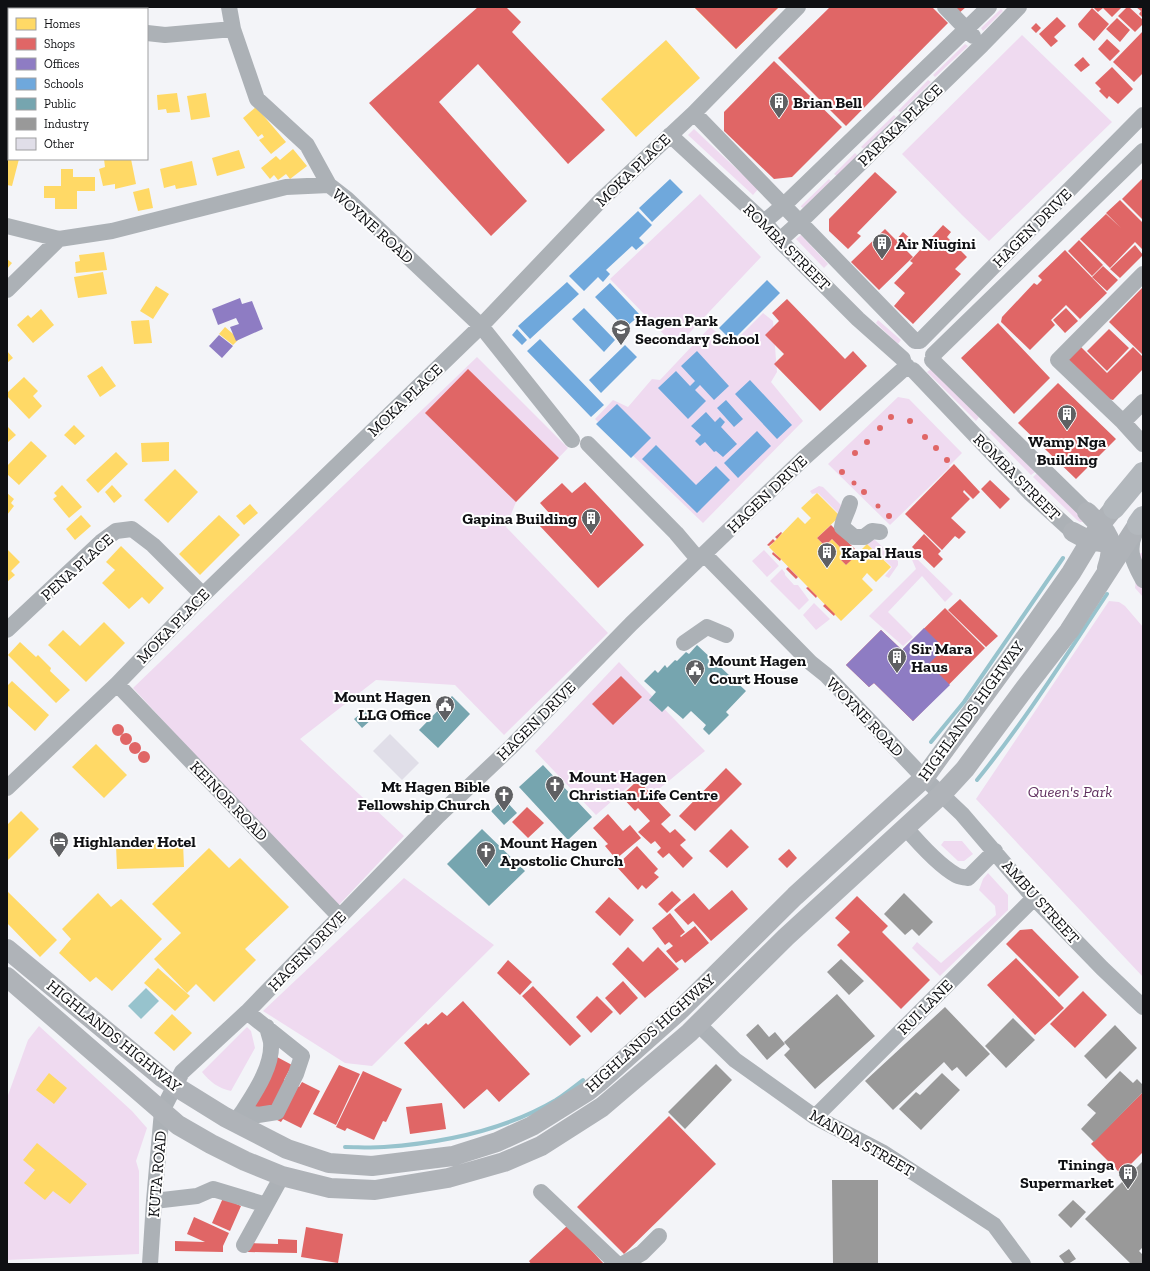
<svg xmlns="http://www.w3.org/2000/svg" width="1150" height="1271" font-family="'Zilla Slab',serif">
<rect width="100%" height="100%" fill="#f3f4f8"/>
<path fill="#efdaf0" d="M1001 9 1003 11 983 31 981 28Z
M1022 35 1112 122 989 241 962 215 902 154Z
M965 44 968 46 935 77 933 75Z
M928 80 931 82 901 112 898 111Z
M894 115 896 117 864 149 861 147Z
M694 129 758 189 753 195 688 135Z
M855 153 858 156 837 176 834 174Z
M829 179 831 181 803 208 801 207V206Z
M700 194 761 257 676 347 610 279Z
M801 235 828 264 824 268 796 239Z
M763 313 773 321 777 372 771 382 803 421 703 523 595 419 613 400 628 407 652 379 660 380 710 327 732 344Z
M878 320 901 340 898 344 876 323Z
M477 357 568 448 516 502 506 527 608 633 504 735 455 685 376 680 300 739 404 836 336 908 133 688Z
M931 369 979 417 976 421 927 372Z
M898 397 909 399 962 453 949 466 950 467 890 525 828 464Z
M992 429 1035 472 1031 475 989 432Z
M1037 473 1083 519V522H1080L1077 520 1033 477Z
M819 486 823 487 842 506 840 515 818 493 812 494 810 491Z
M869 540H875L898 561V565L889 578 885 576 892 567 865 542Z
M764 550 779 566 767 577 752 561Z
M910 552 953 594 945 602 922 576 888 612 913 637 903 646 869 616 916 569 910 555Z
M1143 552V597L1135 588 1139 554Z
M782 569 785 573V575L794 585H798L809 600 799 610 770 581Z
M1109 601 1119 602 1125 606 1143 627V977L976 799Z
M814 603 830 619 816 630 803 615Z
M619 662 705 751 653 794 637 779 596 815 535 751Z
M944 841H962L973 854 964 861H958L941 845Z
M988 873 1008 895V910L940 976 912 948 917 942 941 963 996 915 995 906 979 890 983 879Z
M404 878 494 945 372 1066 345 1063 263 1011Z
M39 1026 132 1111 147 1128 136 1161 139 1171V1254L7 1260V1098L28 1040Z
M247 1027 251 1031 255 1048 231 1091C218 1088 210 1082 202 1072Z"/>
<path fill="#97c3cd" d="M146 988 159 1001 141 1019 128 1006Z"/>
<path fill="#ffd966" d="M694 7H779L736 49Z
M666 40 700 78 636 137 601 99Z
M7 85 9 86V159H19L12 186 7 185Z
M177 93 180 112 167 113 166 109 158 110 157 95Z
M206 93 210 117 191 120 187 96Z
M256 107 286 142 271 154 259 140 264 137 262 134 258 137 243 118Z
M293 149 307 166 290 179 286 174 278 180 274 175 270 179 261 168 276 156 280 160Z
M239 150 245 168 217 176 212 158Z
M104 159H131L136 184 115 189V184L103 186 99 169 105 167Z
M192 161 197 185 176 189 175 185 164 188 160 169Z
M61 169H73V177H95V191H77V209H55V198H44V186H61Z
M149 188 153 208 138 211 133 192Z
M104 252 107 270 76 273 75 262 80 261 79 255Z
M7 259 12 263 7 269Z
M103 272 107 294 78 298 74 277Z
M156 286 169 294 153 319 140 311Z
M41 309 54 325 33 343 17 325 28 315 31 318Z
M149 320 152 343 134 344 131 321Z
M225 327 239 339 233 345 219 334Z
M7 351 13 358 7 363Z
M102 366 116 386 100 397 87 376Z
M24 377 38 391 33 396 42 406 29 419 7 396V393Z
M74 425 85 436 75 445 64 435Z
M7 426 16 435 7 443Z
M31 441 47 456 19 485 7 474V466Z
M169 442V461L142 462 141 443Z
M116 452 128 464 98 493 86 480Z
M175 469 198 492 168 523 144 500Z
M62 485 82 507 69 518 53 499 57 496 54 493Z
M112 485 122 496 114 503 105 492Z
M7 493 14 499 11 503 14 506 7 515Z
M817 493 840 516 817 538 825 546 832 539 846 553 840 559 846 565 867 544 891 567 876 582 867 573 862 579 873 590 841 621 769 547 798 517 805 524 811 518 801 508Z
M250 504 258 513 244 525 236 516Z
M81 515 91 526 75 540 66 529Z
M219 515 240 535 200 575 179 554Z
M121 546 164 588 149 604 142 597 129 609 102 583 115 570 106 562Z
M7 549 20 562 11 571 15 575 7 582Z
M104 622 125 643 86 682 48 645 63 630 80 646Z
M20 642 36 657 38 655 51 668 50 671 70 690 56 703 8 655Z
M12 681 49 715 35 731 7 705V686Z
M96 744 127 775 104 798 72 767Z
M21 811 39 829 7 861V825Z
M183 842 184 867 117 869 116 845Z
M209 848 229 868 240 858 289 907 245 949 256 960 214 1002 196 984 187 993 154 959 181 933 152 904Z
M7 891 57 940 40 957 7 923Z
M98 893 111 907 121 899 162 939 112 991 96 977 90 982 59 953 71 939 62 929Z
M158 968 190 996 175 1011 144 983Z
M172 1014 192 1033 174 1051 154 1033Z
M49 1073 67 1088 54 1104 36 1090Z
M37 1143 87 1184 70 1204 53 1191 45 1200 24 1183 35 1170 23 1160Z"/>
<path fill="#e06666" d="M478 7H506L521 22 512 32 605 130 568 164 478 64 439 102 527 201 491 236 369 103Z
M694 7H779L736 49Z
M830 7H932L948 23 846 126 778 58Z
M951 7H966L958 14Z
M1093 7H1122L1112 17 1103 8 1098 12Z
M1127 7H1129L1143 20V24L1135 32 1118 16Z
M1136 7H1143V18L1139 14 1141 11Z
M1092 8 1109 24 1094 41 1079 27 1078 24Z
M1057 17 1066 26 1054 37 1058 41 1051 47 1039 34Z
M1117 18 1130 30 1120 42 1106 29Z
M1036 23 1041 28 1036 33 1031 28Z
M1143 31V73L1134 82 1113 62Z
M1107 39 1120 51 1110 61 1098 49Z
M1083 57 1090 65 1081 72 1074 65Z
M774 61 842 127 792 177 774 179 724 131V112Z
M1112 67 1133 89 1118 104 1109 96 1107 99 1099 91 1101 89 1095 83Z
M875 172 897 192 857 233 861 236 848 249 829 231V219Z
M1143 178V220L1122 199Z
M1120 200 1143 223V250L1135 242 1110 268 1105 263 1106 262 1105 263 1080 239 1106 214 1121 228 1106 213Z
M943 225 951 232 947 237 967 257 955 269 961 274 913 324 894 306 905 293 894 283 913 263 910 261Z
M885 229 896 240 903 232 913 241 905 249 913 257 879 290 851 262Z
M1079 240 1103 265 1092 276 1068 251Z
M1135 245 1143 255 1120 278 1110 269Z
M1065 250 1107 293 1080 319 1066 305 1051 320 1055 325 1030 350 1001 322 1002 317 1034 283 1037 285 1042 280 1038 276Z
M1103 266 1118 280 1107 291 1092 277Z
M1143 287V355L1109 322Z
M787 299 845 359 853 351 867 366 820 411 774 364 784 354 765 335 779 321 772 313Z
M1066 308 1078 321 1065 333 1053 320Z
M998 323 1050 378 1014 414 961 358Z
M1109 329 1129 348 1107 371 1087 351Z
M1081 347 1107 373 1133 347 1143 357V369L1113 400 1104 398 1066 361Z
M468 369 559 458 516 502 425 413Z
M1058 383 1116 439 1076 479 1018 423Z
M888 417a3 3 0 1 1 6 0a3 3 0 1 1-6 0Z
M907 421a3 3 0 1 1 6 0a3 3 0 1 1-6 0Z
M877 428a3 3 0 1 1 6 0a3 3 0 1 1-6 0Z
M922 437a3 3 0 1 1 6 0a3 3 0 1 1-6 0Z
M864 442a3 3 0 1 1 6 0a3 3 0 1 1-6 0Z
M933 448a3 3 0 1 1 6 0a3 3 0 1 1-6 0Z
M852 453a3 3 0 1 1 6 0a3 3 0 1 1-6 0Z
M944 460a3 3 0 1 1 6 0a3 3 0 1 1-6 0Z
M954 464 980 492 973 499 964 490 963 492 970 499 951 518 966 532 959 539 955 536 942 550 905 514Z
M839 472a3 3 0 1 1 6 0a3 3 0 1 1-6 0Z
M990 480 1010 499 1000 509 981 489Z
M851.5 483a2.5 2.5 0 1 1 5 0a2.5 2.5 0 1 1-5 0Z
M585 482 644 545 598 588 539 525 550 514 540 503 562 483 572 493Z
M861 492a3 3 0 1 1 6 0a3 3 0 1 1-6 0Z
M875.5 506a2.5 2.5 0 1 1 5 0a2.5 2.5 0 1 1-5 0Z
M886 516a3 3 0 1 1 6 0a3 3 0 1 1-6 0Z
M831 525 859 553 846 565 840 559 846 553 832 539 825 546 817 538Z
M781 532 782 533 777 539 775 537Z
M924 534 941 551 938 554 943 559 934 568 912 547Z
M773 539 775 541 769 546 767 545Z
M773 552 781 559 780 561 772 554Z
M788 567 798 577 796 579 786 569Z
M808 587 817 596 816 598 806 588Z
M960 599 998 636 986 647 948 610Z
M825 604 835 614 834 616 823 606Z
M945 608 985 648 913 721 874 683 869 687 846 665 881 630 902 650Z
M621 676 642 697 613 725 592 704Z
M112 730a6 6 0 1 1 12 0a6 6 0 1 1-12 0Z
M120 739a6 6 0 1 1 12 0a6 6 0 1 1-12 0Z
M129 748a6 6 0 1 1 12 0a6 6 0 1 1-12 0Z
M138 757a6 6 0 1 1 12 0a6 6 0 1 1-12 0Z
M726 768 742 784 695 831 679 816Z
M638 780 671 815 661 824 670 833 675 829 686 840 680 845 693 858 683 868 669 853 663 858 657 852 661 848 655 841 651 844 638 832 650 821 638 808 635 811 621 796Z
M527 807 544 823 528 838 512 822Z
M608 814 623 831 630 825 641 838 616 859 605 846 608 844 593 828Z
M731 829 749 847 727 868 709 851Z
M637 846 658 869 654 873 659 877 646 889 642 885 638 890 616 866Z
M789 849 797 858 787 868 778 859Z
M732 890 748 909 711 941 693 921 688 925 674 910 694 893 709 910Z
M672 891 681 900 667 913 658 904Z
M857 896 888 926 882 932 930 980 901 1009 837 945 850 932 835 918Z
M609 897 634 920 620 936 595 912Z
M670 913 685 932 680 936 681 937 695 926 709 943 685 963 682 959 676 963 666 951 673 946 669 942 665 945 652 928Z
M1032 929 1079 977 1059 997 1006 944 1020 930Z
M628 947 643 962 658 947 679 969 645 998 612 964Z
M1016 958 1064 1008 1035 1035 987 985Z
M508 960 532 982 520 995 497 973Z
M623 981 638 998 620 1015 605 998Z
M533 986 581 1036 570 1046 522 996Z
M1083 991 1107 1015 1075 1048 1050 1024Z
M597 996 613 1012 591 1033 576 1017Z
M463 1001 530 1074 499 1102 487 1089 464 1109 404 1043 426 1023 428 1025 442 1012 447 1016Z
M277 1057 292 1065 284 1080 299 1087 302 1082 320 1091 301 1128 283 1119 281 1122 252 1107Z
M339 1065 360 1074 336 1125 313 1114Z
M363 1071 402 1089 386 1122 383 1121 374 1140 347 1128 345 1131 336 1127Z
M1143 1092V1152L1121 1174 1091 1144Z
M442 1103 446 1129 410 1134 406 1107Z
M669 1116 716 1164 624 1254 577 1207Z
M1143 1162V1232L1122 1253 1087 1218Z
M223 1198 241 1206 230 1231 212 1223Z
M194 1217 229 1233 223 1246V1252L175 1251V1241L205 1242 187 1234Z
M568 1225 604 1264H531L529 1261Z
M306 1227 343 1234 338 1263 301 1257Z
M278 1239 297 1240V1253L248 1252V1243L278 1244Z"/>
<path fill="#8e7cc3" d="M240 298 242 304 252 301 263 329 236 341 230 327 239 324 236 318 218 325 212 309Z
M219 335 233 346 222 358 209 346Z
M924 628 944 648 929 664 950 685 913 721 874 683 869 687 846 665 881 630 902 650Z"/>
<path fill="#6fa8dc" d="M670 179 683 192 652 222 639 208Z
M638 211 652 225 639 238 644 243 636 250 632 246 606 270 610 274 603 282 598 277 584 291 569 276Z
M767 280 780 293 732 341 719 328Z
M567 282 579 294 530 339 518 326Z
M610 283 640 315 625 328 595 297Z
M584 308 615 340 604 352 572 319Z
M517 329 527 340 522 345 512 335Z
M540 339 604 405 591 417 527 351Z
M625 345 637 357 601 393 589 380Z
M697 351 729 386 714 400 700 385 695 390 706 401 688 419 658 388 676 371 690 386 695 381 681 366Z
M750 380 792 425 777 439 735 394Z
M726 400 743 419 734 427 717 408Z
M617 404 651 438 631 458 596 424Z
M706 412 715 422 720 417 725 422 721 427 737 444 723 457 716 451 714 452 705 442 700 446 695 441 701 435 691 426Z
M757 431 771 446 738 478 724 463Z
M656 445 696 485 716 466 730 480 697 513 642 459Z"/>
<path fill="#76a5af" d="M697 645 746 691 726 712 729 715 709 735 703 729 706 725 691 711 683 719 668 706 662 712 649 700 656 692 644 681 655 670 658 673 665 665 667 668 675 660 677 661 686 652 689 654Z
M452 696 470 714 438 748 419 730Z
M365 710 372 719 362 728 354 719Z
M543 765 592 817 568 840 519 787Z
M504 799 517 813 504 825 491 811Z
M482 829 525 871 489 906 447 864Z"/>
<path fill="#999" d="M904 893 933 922 919 936 912 929 905 935 884 914Z
M841 959 864 981 849 995 827 972Z
M837 994 875 1036 815 1089 784 1055 790 1049 784 1042Z
M945 1007 990 1054 966 1077 957 1067 952 1071 944 1062 893 1110 865 1081Z
M1013 1018 1035 1040 1006 1068 985 1046Z
M758 1024 769 1037 775 1032 785 1044 767 1060 746 1035Z
M1115 1025 1137 1048 1106 1079 1084 1056Z
M716 1064 732 1080 685 1129 668 1112Z
M1120 1071 1133 1083 1137 1079 1143 1085V1092L1094 1142 1081 1129 1096 1113 1087 1105Z
M942 1073 960 1090 921 1130 899 1109 916 1092 920 1095Z
M1143 1161V1247L1139 1251 1143 1255V1264H1131L1085 1219Z
M832 1180H878V1264H833Z
M1073 1200 1086 1212 1071 1228 1058 1215Z
M1069 1249 1076 1259 1068 1264H1065L1059 1256Z"/>
<g fill="none" stroke-linecap="round" stroke-linejoin="round">
<path stroke="#97c3cd" stroke-width="4" d="M931 742 964 702 1063 558
M977 780C1025 721 1065 657 1107 594
M345 1147C358 1147 371 1148 384 1147 442 1143 505 1130 556 1100 565 1094 574 1087 583 1080"/>
</g>
<path fill="#e0dee8" d="M390 734 419 763 402 780 373 751Z"/>
<g fill="none" stroke-linecap="round" stroke-linejoin="round">
<path stroke="#acb1b6" stroke-width="16" d="M9 7 15 9
M229 7 233 29 257 99 307 145 329 185
M945 7 973 36
M147 33 165 35 233 29
M694 113 915 341
M670 135 764 222 782 243 858 319 903 359
M764 222 784 205 989 7
M7 226 59 239 112 231 286 187 329 185 347 199 481 326 572 440
M780 240 800 222 982 45 1019 7
M7 290 59 239
M920 341 1143 115
M933 355 1143 151
M932 360 1087 512
M913 370 1030 493 1073 532
M1143 402 1123 422 1143 444
M1123 422 1058 360 1143 274
M588 444 676 533 698 559
M850 503C848 512 843 518 842 527L854 537H864L872 531 880 532
M1135 533C1127 552 1134 563 1143 580
M704 554 811 663 826 675 924 778 962 814 1034 898 1102 968 1143 1007
M7 630 101 542 116 531 132 529 153 545 203 595
M684 643 707 627 726 635
M117 684 340 917
M7 788 117 684 203 595 481 326 602 199 694 113 798 7
M905 827C917 841 940 866 956 875 959 877 964 877 968 878L995 851
M698 1024 735 1060 815 1117 882 1152 994 1225 1023 1264
M243 1111C255 1092 273 1066 271 1042 270 1037 268 1032 267 1027
M815 1117 1034 898
M235 1122 243 1111 258 1115 277 1112 296 1074 302 1056 247 1012
M541 1192 617 1264
M154 1201 197 1196 213 1189 266 1205
M244 1245 282 1176
M150 1264 154 1201 162 1111 182 1072 247 1012 438 816 511 747 631 624 804 458 907 366
M623 1264 642 1253 659 1236"/>
<path stroke="#afb3b8" stroke-width="20" d="M1087 512C1106 531 1117 539 1107 568
M1073 532 1088 540 1102 542
M7 949 163 1078 175 1086 225 1117 287 1149 329 1163 372 1166 453 1156 497 1142 532 1126 588 1091 598 1083 679 1011 795 896 924 778 1009 661 1071 573 1100 525 1114 508
M7 977 178 1125 211 1144 245 1161 282 1176 330 1188 375 1190 448 1178 504 1162 541 1146 602 1107 689 1033 786 937 942 794 965 769 1025 688 1069 631 1138 524"/>
<path stroke="#b3b8bd" stroke-width="22" d="M1114 508 1143 473
M1138 524 1143 517"/>
</g>
<defs>
<g id="building-pin" transform="scale(1)"><path d="M0 17L-7.5 6A9.5 9.5 0 1 1 7.5 6Z" fill="#5f6063" stroke="#fff"/><path d="M-4-6H4V6H1V3H-1V6H-4ZM-2.5-4.3h1.7v1.8h-1.7ZM.8-4.3h1.7v1.8H.8ZM-2.5-1h1.7V.8h-1.7ZM.8-1h1.7V.8H.8Z" fill="#fff"/></g>
<g id="school-pin" transform="scale(1)"><path d="M0 17L-7.5 6A9.5 9.5 0 1 1 7.5 6Z" fill="#5f6063" stroke="#fff"/><path d="M0-5L7-2L0 1L-7-2ZM-4 1L0 2.5L4 1V4Q0 6-4 4Z" fill="#fff"/></g>
<g id="civic-pin" transform="scale(1)"><path d="M0 17L-7.5 6A9.5 9.5 0 1 1 7.5 6Z" fill="#5f6063" stroke="#fff"/><path d="M-.6-6.5H3V-4.5H.6V-3L4-1V1h2V6H-6V1h2V-1L-.6-3ZM-1.2 2.5V6h2.4V2.5Z" fill="#fff"/></g>
<g id="church-pin" transform="scale(1)"><path d="M0 17L-7.5 6A9.5 9.5 0 1 1 7.5 6Z" fill="#5f6063" stroke="#fff"/><path d="M-1.2-6h2.4v3.5h3.3v2.4h-3.3V6h-2.4V-.1h-3.3v-2.4h3.3Z" fill="#fff"/></g>
<g id="hotel-pin" transform="scale(1)"><path d="M0 17L-7.5 6A9.5 9.5 0 1 1 7.5 6Z" fill="#5f6063" stroke="#fff"/><path d="M-6-4.5h1.5V1H6V5H4.5V3h-9V5H-6ZM-4 0a1.8 1.8 0 1 1 3.6 0ZM.5 0V-2.5h3Q6-2.5 6 0Z" fill="#fff"/></g>
</defs>
<g fill-rule="evenodd">
<use href="#building-pin" x="779" y="102"/>
<use href="#building-pin" x="882" y="243"/>
<use href="#school-pin" x="621" y="329"/>
<use href="#building-pin" x="1067" y="414"/>
<use href="#building-pin" x="591" y="518"/>
<use href="#building-pin" x="827" y="552"/>
<use href="#building-pin" x="897" y="657"/>
<use href="#civic-pin" x="695" y="669"/>
<use href="#civic-pin" x="445" y="705"/>
<use href="#church-pin" x="555" y="785"/>
<use href="#church-pin" x="504" y="795"/>
<use href="#hotel-pin" x="59" y="841"/>
<use href="#church-pin" x="486" y="851"/>
<use href="#building-pin" x="1128" y="1173"/>
</g>
<g text-anchor="middle" dominant-baseline="central" stroke-width="4" stroke-linejoin="round" paint-order="stroke">
<g font-size="16" font-weight="bold" fill="#0f1013" stroke="#fff" text-anchor="start">
<text x="793" y="102">Brian Bell</text>
<text x="896" y="243">Air Niugini</text>
<text x="635" y="320">Hagen Park<tspan x="635" dy="18">Secondary School</tspan></text>
<text x="1067" y="441" text-anchor="middle">Wamp Nga<tspan x="1067" dy="18">Building</tspan></text>
<text x="577" y="518" text-anchor="end">Gapina Building</text>
<text x="841" y="552">Kapal Haus</text>
<text x="911" y="648">Sir Mara<tspan x="911" dy="18">Haus</tspan></text>
<text x="709" y="660">Mount Hagen<tspan x="709" dy="18">Court House</tspan></text>
<text x="431" y="696" text-anchor="end">Mount Hagen<tspan x="431" dy="18">LLG Office</tspan></text>
<text x="569" y="776">Mount Hagen<tspan x="569" dy="18">Christian Life Centre</tspan></text>
<text x="490" y="786" text-anchor="end">Mt Hagen Bible<tspan x="490" dy="18">Fellowship Church</tspan></text>
<text x="73" y="841">Highlander Hotel</text>
<text x="500" y="842">Mount Hagen<tspan x="500" dy="18">Apostolic Church</tspan></text>
<text x="1114" y="1164" text-anchor="end">Tininga<tspan x="1114" dy="18">Supermarket</tspan></text>
</g>
<g font-size="16" fill="#0f1013" stroke="#fff">
<text transform="translate(900 125) rotate(-44)">PARAKA PLACE</text>
<text transform="translate(633 170) rotate(-44)">MOKA PLACE</text>
<text transform="translate(373 226) rotate(42)">WOYNE ROAD</text>
<text transform="translate(1032 228) rotate(-45)">HAGEN DRIVE</text>
<text transform="translate(787 247) rotate(45)">ROMBA STREET</text>
<text transform="translate(405 400) rotate(-44)">MOKA PLACE</text>
<text transform="translate(1017 477) rotate(45)">ROMBA STREET</text>
<text transform="translate(767 494) rotate(-44)">HAGEN DRIVE</text>
<text transform="translate(77 567) rotate(-42)">PENA PLACE</text>
<text transform="translate(173 626) rotate(-46)">MOKA PLACE</text>
<text transform="translate(971 711) rotate(-54)">HIGHLANDS HIGHWAY</text>
<text transform="translate(865 717) rotate(46)">WOYNE ROAD</text>
<text transform="translate(536 721) rotate(-45)">HAGEN DRIVE</text>
<text transform="translate(229 801) rotate(46)">KEINOR ROAD</text>
<text transform="translate(1041 902) rotate(48)">AMBU STREET</text>
<text transform="translate(307 951) rotate(-46)">HAGEN DRIVE</text>
<text transform="translate(925 1007) rotate(-45)">RUI LANE</text>
<text transform="translate(650 1033) rotate(-42)">HIGHLANDS HIGHWAY</text>
<text transform="translate(114 1036) rotate(39)">HIGHLANDS HIGHWAY</text>
<text transform="translate(862 1143) rotate(30)">MANDA STREET</text>
<text transform="translate(157 1174) rotate(-85)">KUTA ROAD</text>
</g>
<g font-size="16" font-style="italic" fill="#613060" stroke="#fff">
<text x="1070" y="791">Queen's Park</text>
</g>
</g>
<rect width="1150" height="1271" fill="none" stroke="#0f1013" stroke-width="16"/>
<rect x="8" y="8" width="140" height="152" fill="#ffffff" stroke="#9f9fa1"/>
<rect x="16" y="18" width="20" height="12" fill="#ffd966" stroke="#9f9fa1"/>
<text x="44" y="28" font-size="12" fill="#0f1013">Homes</text>
<rect x="16" y="38" width="20" height="12" fill="#e06666" stroke="#9f9fa1"/>
<text x="44" y="48" font-size="12" fill="#0f1013">Shops</text>
<rect x="16" y="58" width="20" height="12" fill="#8e7cc3" stroke="#9f9fa1"/>
<text x="44" y="68" font-size="12" fill="#0f1013">Offices</text>
<rect x="16" y="78" width="20" height="12" fill="#6fa8dc" stroke="#9f9fa1"/>
<text x="44" y="88" font-size="12" fill="#0f1013">Schools</text>
<rect x="16" y="98" width="20" height="12" fill="#76a5af" stroke="#9f9fa1"/>
<text x="44" y="108" font-size="12" fill="#0f1013">Public</text>
<rect x="16" y="118" width="20" height="12" fill="#999999" stroke="#9f9fa1"/>
<text x="44" y="128" font-size="12" fill="#0f1013">Industry</text>
<rect x="16" y="138" width="20" height="12" fill="#e0dee8" stroke="#9f9fa1"/>
<text x="44" y="148" font-size="12" fill="#0f1013">Other</text>
</svg>
